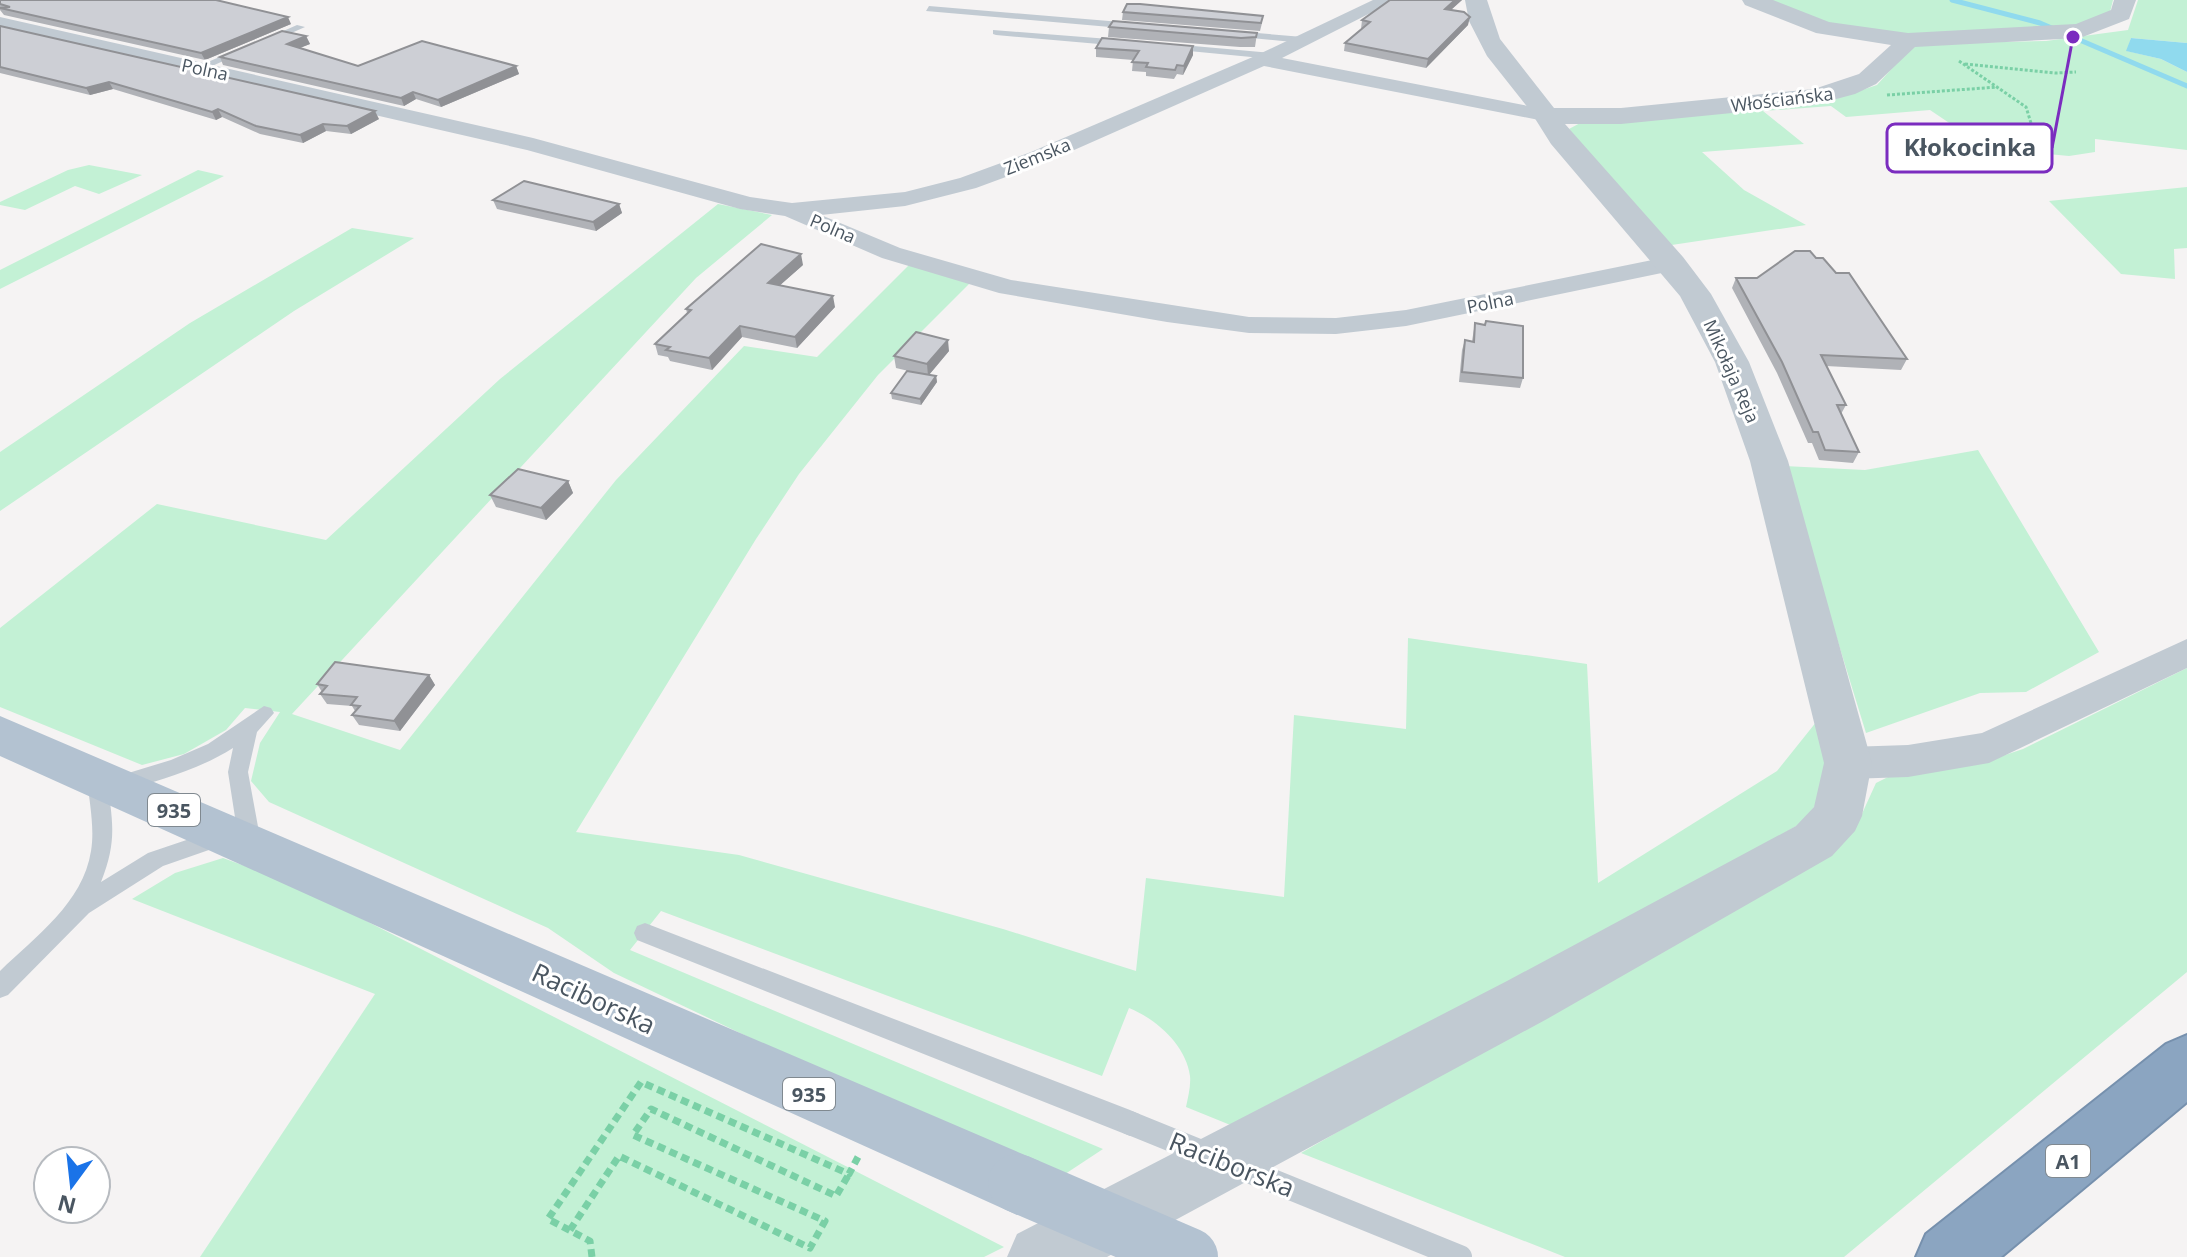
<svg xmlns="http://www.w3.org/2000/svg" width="2187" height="1257" font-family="'Open Sans',sans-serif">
<rect width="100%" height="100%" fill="#f5f3f3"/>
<path fill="#c3f1d5" d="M1765 0H2113L2110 12 2088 23 2063 28 1913 37 1841 29Z
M2138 0H2187V43L2131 38 2127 51 2161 59 2187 72V150L2095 139V152L2069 156 2017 151 1979 143 1930 110 1846 117 1831 106 1763 111 1804 144 1702 152 1744 190 1806 225 1665 246 1569 129 1582 122 1827 98 1829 101 1877 85 1914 44 2046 41 2128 30Z
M89 165 142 175 99 194 75 186 25 210 0 205V202L68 170Z
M198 170 224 176 0 289V270Z
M2187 187V248L2174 249 2175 279 2121 274 2049 201Z
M718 204 772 215 696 278 292 714 400 750 616 480 744 346 817 357 909 265 971 282 878 375 799 474 756 539 576 832 739 855 1003 929 1136 971 1146 878 1284 897 1294 715 1406 729 1408 638 1587 664 1598 883 1777 771 1821 716 1828 753 1821 799 1800 824 1255 1135 1186 1107C1188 1097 1191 1086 1190 1076 1186 1045 1156 1019 1129 1008L1102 1076 661 911 630 950 1103 1149 1053 1182 614 973 548 928 269 802 251 781 260 743 280 712 245 708 226 730 184 754 142 765 0 707V628L157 504 326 540 500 379Z
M352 228 414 238 294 311 0 511V452L190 323Z
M1978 450 2099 652 2026 692 1980 693 1866 733 1784 466 1865 470Z
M2187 668V972L1844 1257H1565L1301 1153 1618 971 1855 829 1876 783 1894 774 1987 761 2023 749Z
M223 858 294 884 1004 1247 984 1257H200L375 994 132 899 175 873Z"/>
<path fill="#90daee" d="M2131 38 2187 43V72L2161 59 2126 51Z"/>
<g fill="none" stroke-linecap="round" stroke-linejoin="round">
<path stroke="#90daee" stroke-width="5" d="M1952 0 2040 23 2187 86"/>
<g stroke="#7690ad" stroke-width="4">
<path id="motorway" d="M2187 1035V1102L2001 1257H1916L1926 1234 2166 1044Z"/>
</g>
<path stroke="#7ad0a6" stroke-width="3" stroke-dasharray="3 2" stroke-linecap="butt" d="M1959 61 2026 107 2031 123
M1965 64 2055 73 2076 72
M1887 95 1998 87"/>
<path stroke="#7ad0a6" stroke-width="7" stroke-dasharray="8 5" stroke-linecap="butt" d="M570 1230 619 1156 810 1248 825 1221 633 1135 651 1109 836 1196 849 1174
M592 1257 590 1241 548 1219 641 1082 849 1174 858 1157"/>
<path fill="#c1cad2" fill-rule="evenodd" d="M929 6 1133 23 1138 26 1133 29 926 11Z
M297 25 305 27 271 42 263 40Z
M993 30 1122 40 1127 43 1122 46 996 35 993 34Z
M1234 31 1303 37 1308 40 1303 43 1231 36 1229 34Z
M1171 44 1272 53 1277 56 1272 59 1168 49V45Z
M238 49 246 51 203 70 194 68Z
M264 706 271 708 274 713 257 732 248 772 261 843 257 849 250 852 243 849 239 843 228 772 233 748C198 770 158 781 119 792L112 790 109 784 112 778 171 760 208 744Z
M97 769 104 771 107 777C112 821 118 839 101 882L148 853 219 829 226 832 230 838 226 844 163 866 89 913 8 995 0 998V971C35 937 83 903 91 851 95 827 89 801 87 777L90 771Z
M645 923 1130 1110 1139 1114 1143 1123 1139 1132 1130 1136 637 940 634 933 637 926Z"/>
<path fill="#c1cad2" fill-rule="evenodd" d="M1373 0H1396L1282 58 1549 110 1560 116 1549 122 1264 66 1047 162 976 188 905 206 821 215 900 248 1011 280 1249 317 1336 318 1406 310 1672 256 1681 259 1685 264 1681 269 1406 326 1336 334 1249 333 1167 322 999 293 882 258 785 216 740 209 527 150 0 29V17L533 138 750 197 792 203 905 192 960 178 1031 152 1255 56Z
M2187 639V668L1989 763 1908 777 1848 779 1834 774 1828 763 1834 752 1848 747 1908 745 1982 733Z"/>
<path fill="#c1cad2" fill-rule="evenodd" d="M1465 0H1487L1500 39 1554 108H1621L1814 89 1859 74 1891 45 1816 33 1745 5 1742 0H1773L1829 22 1908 33 2076 24 2111 10 2114 0H2136L2129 19 2080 38 1915 47 1876 84 1855 94 1814 105 1621 124H1565L1683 257 1711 294 1749 362 1788 461 1872 763 1862 816 1855 831 1832 856 1547 1019 1107 1257H1007L1017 1234 1507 981 1796 826 1814 807 1824 763 1750 461 1715 362 1680 296 1551 144 1529 109 1487 56 1469 21Z"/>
<path fill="#b3c2d1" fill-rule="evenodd" d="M0 716 1039 1161 1049 1183 1039 1205 1017 1215 995 1205 0 756Z"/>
<use href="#motorway" fill="#8ba5c1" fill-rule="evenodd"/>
<path stroke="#c1cad2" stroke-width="24" d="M1130 1123 1460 1257"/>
<path stroke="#b3c2d1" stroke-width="58" d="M1017 1183 1189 1257"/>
</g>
<path fill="#b0b2b7" d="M0 0 291 24 205 60 4 15 0 10Z
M1390 0H1462L1451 10 1468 25 1426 68 1344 51 1345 43 1362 29H1361L1362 20Z
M1123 12 1262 23 1260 31 1122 20Z
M0 26 379 119 351 134 326 131 303 143 260 134 222 117 216 120 113 89 90 95 0 73Z
M1109 27 1257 33 1255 47H1240L1108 37Z
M306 36 310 44 299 48 358 66H516L519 74 441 107 416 99 404 106 223 65 220 57Z
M1096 48 1193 55 1183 75 1177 74 1174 79 1146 76V72L1132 71 1133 60 1096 57Z
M493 200 619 204 622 213 596 231 497 209Z
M803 265 779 286 835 307 797 348 742 337 712 370 670 361 668 357 658 355 655 344 687 313 686 309Z
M1736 278 1907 359 1901 370 1826 366 1846 405 1841 414 1859 452 1853 463 1819 460 1812 443H1808L1777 373 1732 288Z
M1475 323 1523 378 1520 388 1459 382 1462 350 1465 340 1472 341Z
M949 351 929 375 936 376 937 382 921 405 892 399 891 393 917 373 896 368 894 356Z
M568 481 573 493 546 520 496 507 490 495Z
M429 675 435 685 400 731 359 725 352 715 355 711 352 706 327 704 320 694 322 692 317 684Z"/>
<path fill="#909195" d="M1455 0H1462L1443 17 1445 9Z
M288 17 291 24 205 60 201 53Z
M1470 17 1468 25 1426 68 1428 59Z
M306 36 310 44 290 52 287 44Z
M1193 46V55L1183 75 1184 66Z
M516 66 519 74 441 107 438 100Z
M109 82 113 89 90 95 86 88Z
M413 92 416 99 404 106 401 98Z
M218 109 222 117 216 120 212 112Z
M375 111 379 119 351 134 347 126Z
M323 124 326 131 303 143 300 135Z
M619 204 622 213 596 231 593 222Z
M801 254 803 265 770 294 768 283Z
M833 296 835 307 797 348 795 337Z
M740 326 742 337 712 370 709 358Z
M948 340 949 351 928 376 927 364Z
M936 376 937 382 921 405 920 399Z
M568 481 573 493 546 520 541 508Z
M429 675 435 685 400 731 394 721Z"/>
<path fill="#cdcfd5" stroke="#909195" stroke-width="2" d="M0 0H216L288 17 201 53 0 8 10 7 0 4Z
M1390 0H1455L1445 9 1464 12 1470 17 1428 59 1345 43 1370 22 1362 20Z
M1127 4H1140L1263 16 1261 23 1123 12Z
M1113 21 1257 33 1256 37 1241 38 1109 27Z
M0 26 375 111 347 126 323 124 300 135 256 126 218 109 212 112 109 82 86 88 0 67Z
M282 31 306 36 287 44 358 66 422 41 516 66 438 100 413 92 401 98 220 57Z
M1102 38 1193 46 1184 66 1177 65 1175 70 1146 67 1148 63 1132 62 1139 51 1096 48Z
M524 181 619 204 593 222 493 200Z
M761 244 801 254 768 283 833 296 795 337 740 326 709 358 666 350 670 347 655 344 691 310 686 309Z
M1795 251H1810L1816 258H1823L1836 273H1849L1907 359 1821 355 1846 405H1837L1859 452 1825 450 1818 432H1813L1782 362 1736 278H1757Z
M1486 321 1523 326V378L1462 372 1465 340 1474 342 1475 323 1485 325Z
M916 332 948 340 927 364 894 356Z
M907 371 936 376 920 399 891 393Z
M518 469 568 481 541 508 490 495Z
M335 662 429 675 394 721 352 715 360 706 351 705 357 697 320 694 327 686 317 684Z"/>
<g text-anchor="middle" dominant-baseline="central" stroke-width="6" stroke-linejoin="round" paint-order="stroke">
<g font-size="18" fill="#4a5661" stroke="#fff">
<text transform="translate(205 69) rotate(12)">Polna</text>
<text transform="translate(1782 99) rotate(-7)">Włościańska</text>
<text transform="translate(1037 156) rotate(-22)">Ziemska</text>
<text transform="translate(833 228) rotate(23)">Polna</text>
<text transform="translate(1490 302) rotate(-11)">Polna</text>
<text transform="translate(1732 371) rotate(66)">Mikołaja Reja</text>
</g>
<g fill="#fff" stroke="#808990" stroke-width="2">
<rect x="148" y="794" width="52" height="32" rx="6"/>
<rect x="783" y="1078" width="52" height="32" rx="6"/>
<rect x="2046" y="1145" width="44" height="32" rx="6"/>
</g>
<g font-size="20" font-weight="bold" fill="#4a5661">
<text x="174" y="810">935</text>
<text x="809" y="1094">935</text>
<text x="2068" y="1161">A1</text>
</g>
<g font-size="26" fill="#4a5661" stroke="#fff">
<text transform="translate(594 998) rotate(25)">Raciborska</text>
<text transform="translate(1232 1164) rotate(22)">Raciborska</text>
</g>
</g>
<path fill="none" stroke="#7b2cbf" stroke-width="3" d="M2073 37L2052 148"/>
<circle fill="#7b2cbf" stroke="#fff" stroke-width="3" cx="2073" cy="37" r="8"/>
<rect fill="#fff" stroke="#7b2cbf" stroke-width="3" x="1887" y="124" width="165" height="48" rx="8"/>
<g font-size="24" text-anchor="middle" font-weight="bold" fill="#4a5661">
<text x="1970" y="156">Kłokocinka</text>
</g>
<g transform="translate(72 1185) rotate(195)"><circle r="38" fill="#ffffff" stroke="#b7bbc0" stroke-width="2"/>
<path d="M0-6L14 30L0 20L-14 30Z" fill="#1a73e8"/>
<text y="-12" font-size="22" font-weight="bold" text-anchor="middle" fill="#4a5661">N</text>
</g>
</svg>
